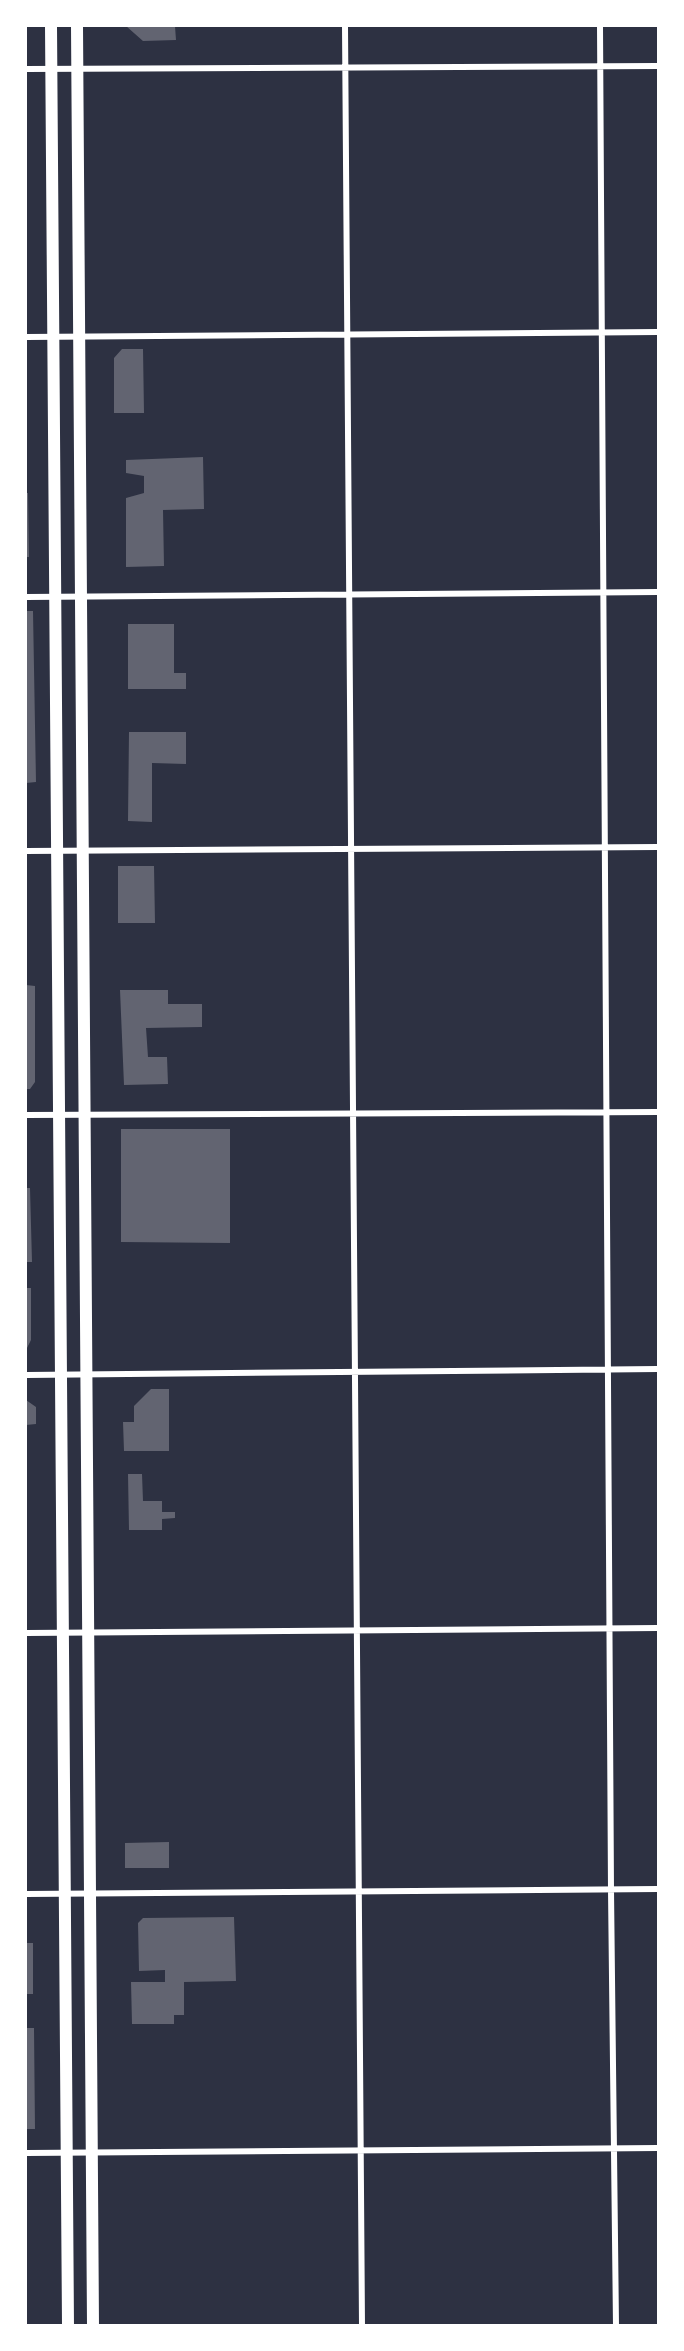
<svg xmlns="http://www.w3.org/2000/svg" width="684" height="2351" font-family="'Crimson Pro',serif">
<rect width="100%" height="100%" fill="#2d3142"/>
<path fill="#626471" d="M126 26H175L176 40 143 41Z
M122 349H143L144 413H114V358Z
M203 457 204 509 163 510 164 566 126 567V498L144 493V476L126 473V460Z
M26 493H28L29 557H26Z
M26 611H33L36 782 26 783Z
M128 624H174V673H186V689H128Z
M129 732H186V764L152 763V822L128 821Z
M118 866H154L155 923H118Z
M26 985 35 986V1082L30 1089H26Z
M120 990H168V1004H202V1027L146 1028 148 1057H167L168 1084 124 1085Z
M121 1129H230V1243L121 1242Z
M26 1188H30L32 1262H26Z
M26 1288H31V1340L26 1350Z
M151 1389H169V1451H124L123 1422H134V1406Z
M26 1400 36 1407V1424L26 1425Z
M128 1474H142L143 1501H162V1512H175V1518L162 1519V1530H129Z
M169 1842V1868H125V1843Z
M234 1917 236 1981 184 1982V2015H174V2024H132L131 1982H165V1970L139 1971 138 1923 143 1918Z
M26 1943H33V1994H26Z
M26 2028H34L35 2129H26Z"/>
<g fill="none" stroke-linecap="round" stroke-linejoin="round">
<path stroke="#fff" stroke-width="6" d="M345 26 362 2326
M600 26 611 1890 616 2326
M26 69 658 66
M26 337 658 332
M26 597 658 592
M26 851 658 847
M26 1115 658 1112
M26 1375 658 1369
M26 1633 658 1628
M26 1894 658 1889
M26 2153 658 2148"/>
<path stroke="#fff" stroke-width="12" d="M51 26 68 2326
M77 26 93 2326"/>
</g>
<rect width="684" height="2351" fill="none" stroke="#ffffff" stroke-width="54"/>
</svg>
